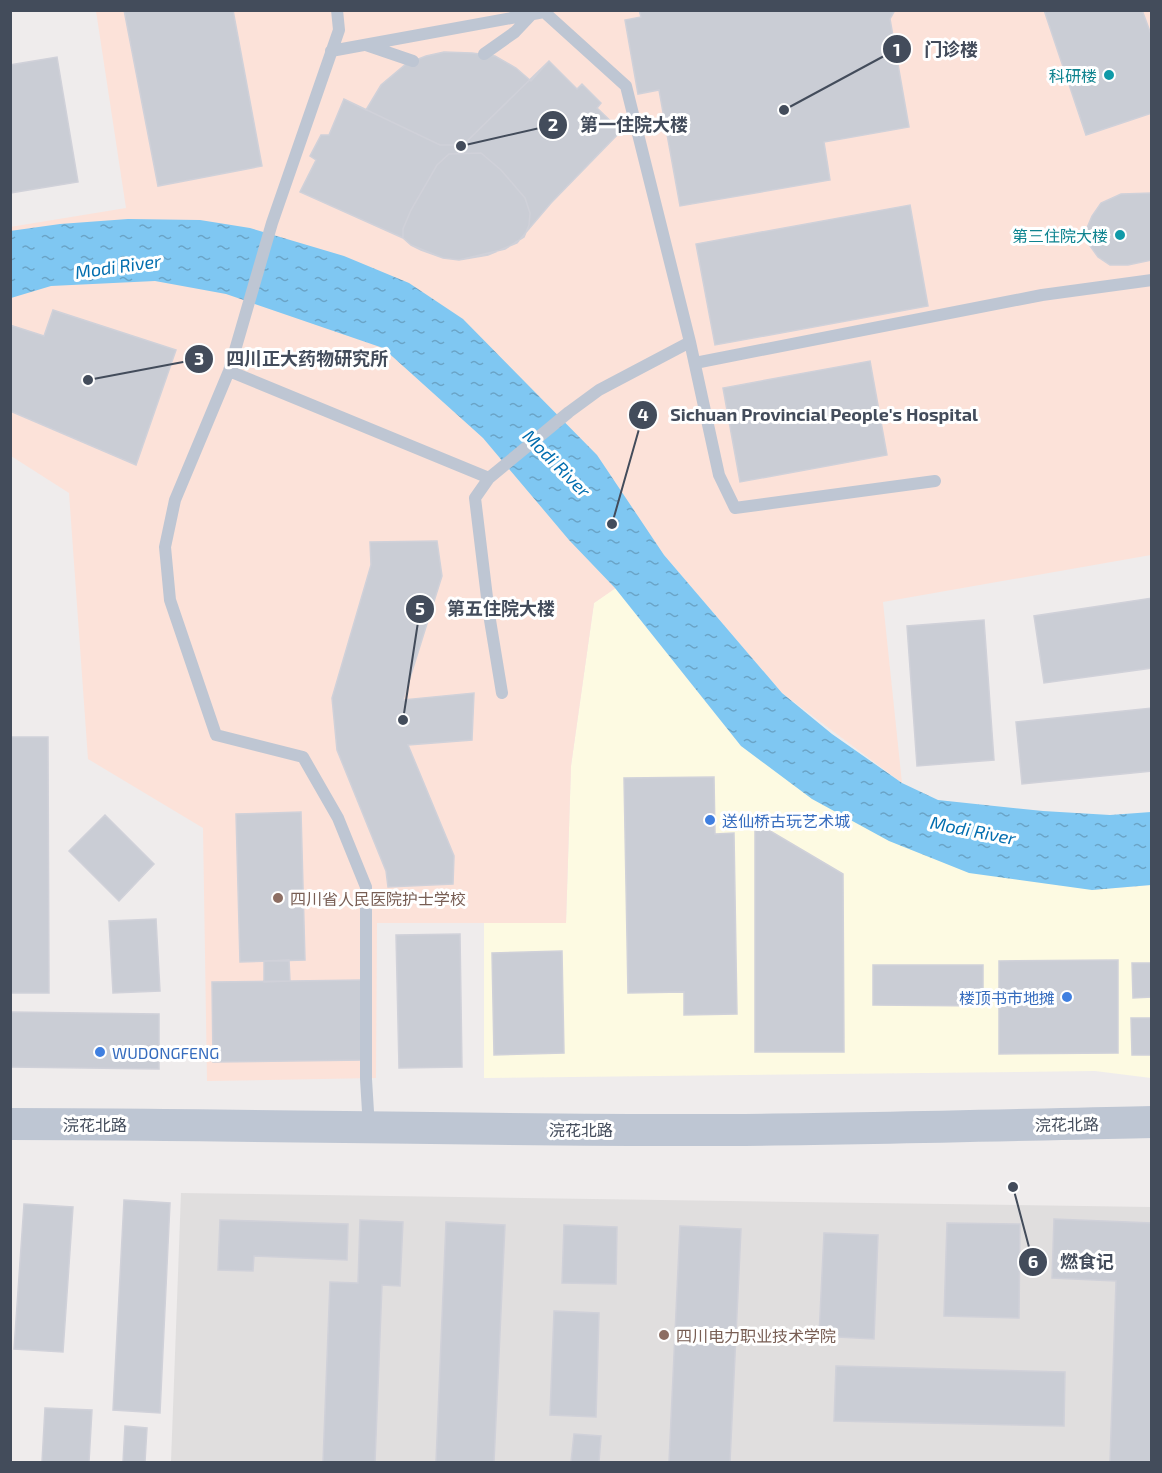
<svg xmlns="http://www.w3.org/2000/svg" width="1162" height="1473" font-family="'Exo 2','Noto Sans SC',sans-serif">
<defs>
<pattern id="water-ripples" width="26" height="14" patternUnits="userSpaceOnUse" patternTransform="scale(1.5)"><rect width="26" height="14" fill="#7fc7f2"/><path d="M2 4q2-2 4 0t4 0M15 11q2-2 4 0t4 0" fill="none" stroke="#6aa4c7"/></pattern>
</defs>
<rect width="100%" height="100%" fill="#efecec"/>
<path fill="#fdfae2" d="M615 588 741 746 1092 890 1151 885V1078L1095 1071 484 1078V923H566L571 766 594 603Z"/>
<path fill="#e0dede" d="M181 1193 1151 1207V1462H171Z"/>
<path fill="#fce2d9" d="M96 11H1151V555L883 602 902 783 782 693 664 555 594 603 571 766 566 923H377L376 1078 207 1081 203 828 88 759 69 493 11 456 10 227 126 208Z"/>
<path fill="url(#water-ripples)" d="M128 219 200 220 250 228 344 256 409 283 463 319 597 455 664 555 782 693 832 734 902 783 938 800 1043 811 1110 815 1151 812V885L1092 890 969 873 889 841 812 799 741 746 615 588 569 540 483 438 383 348 226 294 155 281 51 286 11 298 10 231 60 224Z"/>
<path fill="#cacdd5" stroke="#d0d1d9" stroke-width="1.5" d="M124 10H233L262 166 158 186Z
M639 10H895L890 19 909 127 824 142 830 180 680 206 659 90 638 94 625 20 641 17Z
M1044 10H1142L1152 37V113L1086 135Z
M444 52 472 53 495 56 516 68 531 81 549 61 577 89 582 84 601 103 597 108 621 131 551 203 517 243 488 255 459 260 443 258 421 250 411 245 403 238 300 192 316 160 310 156 321 135H329L344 99 366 110 381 85 406 64 426 56Z
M57 57 78 182 10 193V65Z
M549 61 577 89 582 84 601 103 597 108 621 131 551 203 517 243 488 255 459 260 443 258 421 250 411 245 403 238 300 192 316 160 310 156 321 135H329L344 99 440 145H463Z
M481 153 501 170 525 198 530 213 529 225 524 237 505 249 459 260 443 258 411 245 403 238V229L411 210 437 165 449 154Z
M1152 193V260L1128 265H1110L1098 257 1088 243 1087 228 1092 216 1101 203 1121 194Z
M910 205 928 306 715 345 696 244Z
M53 310 176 350 136 465 10 411V325L44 336Z
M870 361 887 455 740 482 723 388Z
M437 541 442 576 403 700 474 693 472 740 408 745 454 856 453 884 388 887 386 871 337 750 332 698 371 565 370 542Z
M1152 598V668L1044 683 1034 616Z
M984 620 994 760 917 766 907 626Z
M1152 708V771L1022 784 1016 722Z
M10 737H48L49 993H10Z
M714 777 715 834 734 833 737 1014 684 1015V992L628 993 624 778Z
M301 812 305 960 240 962 236 814Z
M105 815 154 864 119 901 69 851Z
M755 822 843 874 844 1052H755Z
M156 919 160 991 113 993 109 921Z
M460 934 462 1067 399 1068 396 935Z
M562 951 564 1053 494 1055 492 953Z
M289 960 290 981 264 982V961Z
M1118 960V1053L999 1054V961Z
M1132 963H1152V997L1133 998Z
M873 965H983V1006L873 1005Z
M363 980 364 1060 213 1062 212 982Z
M10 1012 159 1014V1069L10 1067Z
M1131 1018H1152V1055H1132Z
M124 1200 170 1203 160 1413 113 1410Z
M24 1204 73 1207 63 1352 14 1349Z
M1054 1219 1152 1223V1462H1110L1116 1281 1052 1278Z
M220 1220 348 1224 347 1260 254 1256 253 1271 218 1270Z
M360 1220 403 1222 400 1286 382 1285 375 1462H323L330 1282 358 1283Z
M446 1222 505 1225 494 1462H436Z
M947 1223 1020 1224 1019 1318 944 1316Z
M564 1225 617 1227 616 1284 562 1283Z
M680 1226 741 1229 730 1462H669Z
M824 1233 878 1235 874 1339 819 1336Z
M554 1311 599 1313 596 1417 550 1415Z
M836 1366 1065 1372 1064 1426 834 1421Z
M45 1408 92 1410 89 1462H42Z
M125 1426 147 1428 145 1462H123Z
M574 1434 601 1436 599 1462H571Z"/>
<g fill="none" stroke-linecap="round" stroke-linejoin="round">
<path stroke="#bec6d3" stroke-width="12" d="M337 10 339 30 272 223 229 371 175 500 165 547 170 600 216 735 303 757 338 818 366 887V1079L369 1128
M542 10 626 86 690 342 719 475 735 508 935 481
M366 45 413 61
M331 51 544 12
M484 54 515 32 532 14
M695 363 1042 295 1152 280
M229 371 489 478
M502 693 489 614 475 498 489 478 569 412 599 390 690 342"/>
<path stroke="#bec6d3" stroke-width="32" d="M10 1124C249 1124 488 1131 727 1130 869 1129 1010 1125 1152 1122"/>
</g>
<g fill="#0f9aa8" stroke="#fff" stroke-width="2">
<circle cx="1109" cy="75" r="6"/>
<circle cx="1120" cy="235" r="6"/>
</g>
<g fill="#3f7fe0" stroke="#fff" stroke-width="2">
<circle cx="710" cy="820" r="6"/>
<circle cx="1067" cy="997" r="6"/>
<circle cx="100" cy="1052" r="6"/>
</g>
<g fill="#8d6e63" stroke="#fff" stroke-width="2">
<circle cx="278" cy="898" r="6"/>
<circle cx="664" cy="1335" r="6"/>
</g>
<g text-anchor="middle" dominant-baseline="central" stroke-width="6" stroke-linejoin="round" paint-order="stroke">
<g font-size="16" fill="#0d838f" stroke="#fff" text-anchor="end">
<text x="1097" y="75">科研楼</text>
<text x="1108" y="235">第三住院大楼</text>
</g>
<g font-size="16" fill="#366cbe" stroke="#fff" text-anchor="start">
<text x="722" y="820">送仙桥古玩艺术城</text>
<text x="1055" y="997" text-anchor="end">楼顶书市地摊</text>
<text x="112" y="1052">WUDONGFENG</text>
</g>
<g font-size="16" fill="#785e54" stroke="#fff" text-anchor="start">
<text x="290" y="898">四川省人民医院护士学校</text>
<text x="676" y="1335">四川电力职业技术学院</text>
</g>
<g font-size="16" fill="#434c5b" stroke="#fff">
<text x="95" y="1124">浣花北路</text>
<text transform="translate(1067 1124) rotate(-1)">浣花北路</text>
<text x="581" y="1129">浣花北路</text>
</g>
<g font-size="18" font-style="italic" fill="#026eaf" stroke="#fff">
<text transform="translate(118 266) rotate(-8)">Modi River</text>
<text transform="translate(557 463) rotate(45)">Modi River</text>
<text transform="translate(973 830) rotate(11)">Modi River</text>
</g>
</g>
<path fill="none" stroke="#434c5b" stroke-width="2" d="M784 110L897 49M461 146L553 125M88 380L199 359M612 524L643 415M403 720L420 609M1013 1187L1033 1262"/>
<g fill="#434c5b" stroke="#fff" stroke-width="2">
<circle cx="784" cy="110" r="6"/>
<circle cx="461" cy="146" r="6"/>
<circle cx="88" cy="380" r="6"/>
<circle cx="612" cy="524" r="6"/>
<circle cx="403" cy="720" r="6"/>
<circle cx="1013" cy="1187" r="6"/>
<circle cx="897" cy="49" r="15"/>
<circle cx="553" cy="125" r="15"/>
<circle cx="199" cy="359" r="15"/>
<circle cx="643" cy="415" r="15"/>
<circle cx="420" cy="609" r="15"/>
<circle cx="1033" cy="1262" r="15"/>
</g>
<g font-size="18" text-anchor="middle" font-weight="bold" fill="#fff">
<text x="897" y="56">1</text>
<text x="553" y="131">2</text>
<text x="199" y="365">3</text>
<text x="643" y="421">4</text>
<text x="420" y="615">5</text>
<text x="1033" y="1268">6</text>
</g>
<g font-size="18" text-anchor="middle" font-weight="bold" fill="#434c5b" stroke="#fff" stroke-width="6" stroke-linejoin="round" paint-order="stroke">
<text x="951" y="56">门诊楼</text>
<text x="634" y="131">第一住院大楼</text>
<text x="307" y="365">四川正大药物研究所</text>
<text x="824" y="421">Sichuan Provincial People's Hospital</text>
<text x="501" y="615">第五住院大楼</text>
<text x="1087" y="1268">燃食记</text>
</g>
<rect width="1162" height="1473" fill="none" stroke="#434c5b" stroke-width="24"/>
</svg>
